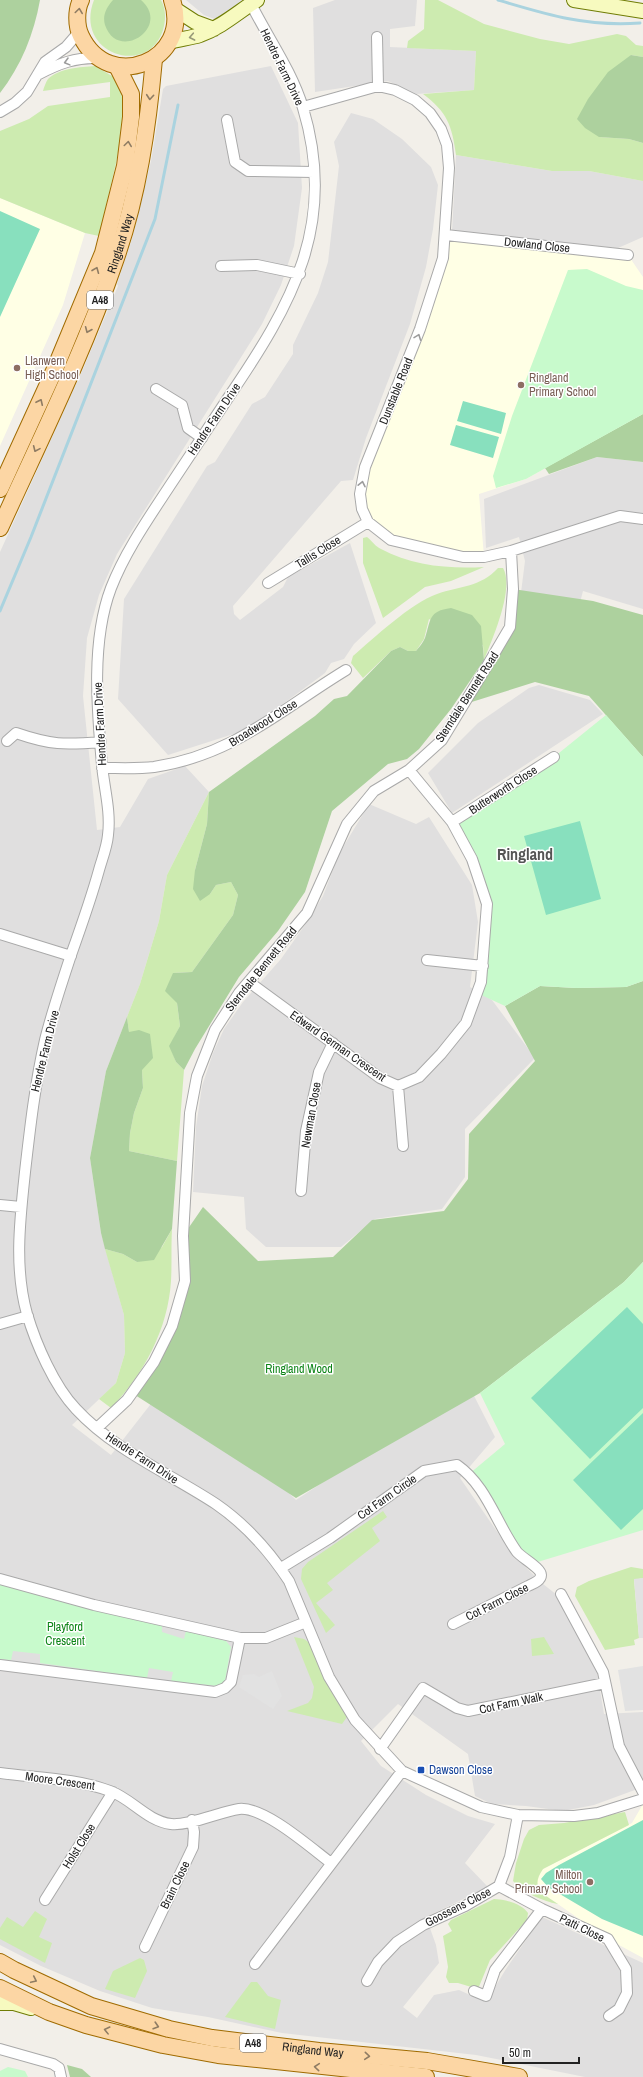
<svg xmlns="http://www.w3.org/2000/svg" width="643" height="2077" font-family="'Archivo Narrow',sans-serif">
<rect width="100%" height="100%" fill="#f2efe9"/>
<path fill="#e0dfdf" d="M186 0H257L225 23 204 15Z
M335 0H417L415 26 390 29V47L476 51 474 90 416 94 388 81 315 92 313 8Z
M271 66 298 123 302 188 294 246 281 285 262 324 117 554 99 595 87 638 83 696 97 830 120 827 148 779 185 766 209 792 167 875 159 921 140 984 106 1071 90 1158 101 1233 124 1315 125 1353 116 1383 72 1425 111 1455 157 1396 231 1436 296 1500 469 1386 495 1437 460 1478 514 1556 543 1584 557 1595 597 1672 604 1714 643 1712V1787L594 1805 563 1811 526 1806 492 1804 475 1796 468 1754 398 1704 361 1741 381 1766 426 1795 468 1816 495 1824 465 1863 488 1887 426 1917 436 1945 439 1963 403 2007 417 2018 434 1995 459 1990 486 2002 506 1969 542 1917 643 1963V2077H585L476 2055 282 2033 208 2017 152 2008 100 1991 41 1966 0 1945V552L83 369 118 286 117 284 132 239 151 161 163 89 166 86Z
M351 113 373 119 402 139 431 167 438 185 433 229 426 267 410 324 366 438 353 480 341 481 233 606 234 614 240 620 283 587 288 577 350 543 376 623 354 644 344 659 331 663 325 673 249 729 168 755 118 699 124 599 207 466 215 462 252 404 265 397 293 354V345L318 293 328 262 339 166 334 142Z
M456 155 552 171H589L643 181V237L618 248 452 232Z
M597 457 643 462V609L583 591 568 648 516 632 525 561 519 537 486 548 484 499Z
M539 685 590 700 603 714 452 813 428 773 478 723 529 688Z
M369 804 416 824 429 817 472 885 478 922 470 987 492 1000 535 1058 465 1129V1177L442 1209 375 1219 341 1247H266L246 1229 244 1197 193 1192 196 1127 202 1086 213 1053 224 1029 243 1002 281 959 307 922 323 896 339 854Z"/>
<path fill="#ffffe5" d="M0 198 85 233 63 305 0 446Z
M446 235 628 255 643 277V414L526 479 479 494 484 557 391 540 362 509 365 467 392 401Z
M643 1804V1958L608 1939 542 1893 537 1886V1877L543 1869 632 1823Z"/>
<path fill="#cdebb0" d="M94 0H161C166 9 166 20 163 30 148 78 73 54 94 0Z
M425 0H438L484 24 540 39 569 44 617 34 626 36 636 45 643 46V57L631 55 599 137 629 139 643 143V181L589 171H552L456 155C452 125 447 112 423 94L474 90 476 51 407 48 408 41 424 29Z
M95 66 117 79 123 100 124 119 116 163 99 236 85 233 0 198V131L29 119 48 106 110 97V82L43 91C44 87 46 82 48 79 60 68 80 67 95 66Z
M367 537C372 541 376 547 381 549 412 566 450 569 484 567L451 581 425 587 383 618 363 563V538Z
M498 568H503C515 588 492 640 484 660L483 645 429 619 424 639 416 651H408L400 647 391 651 363 678 351 663 353 656C374 638 411 603 437 594 460 586 481 587 498 568Z
M209 792 207 824 195 870 210 894 216 885 231 882 238 895 233 915 192 972 173 973 180 1026 170 1046 176 1062 184 1070 177 1161 129 1151 130 1133 134 1113 143 1088 142 1070 129 1032 127 1017 140 984 159 921 167 875Z
M172 1229C171 1247 172 1264 171 1281 168 1329 144 1374 111 1408L99 1399 116 1383 125 1353 124 1315 105 1249 123 1254 137 1262 162 1247Z
M383 1511 387 1517 372 1528 380 1541 327 1583 333 1590 316 1603 335 1625 326 1633 301 1579 302 1569 308 1562Z
M631 1567 643 1569V1578L634 1580 639 1638 634 1640 635 1645 605 1650 575 1596 577 1587 589 1581Z
M294 1637 304 1639 311 1644 347 1717 342 1724 287 1711 308 1703 312 1698 314 1687Z
M544 1637 554 1654 532 1656 531 1639Z
M625 1812 629 1825 543 1869C530 1888 542 1893 558 1904 542 1901 524 1893 513 1881L516 1863 524 1839 529 1830 539 1825 564 1823Z
M494 1899C505 1899 522 1904 528 1913L527 1920 490 1960 478 1989 458 1983H449L446 1977 448 1967 443 1936 452 1931 448 1924 451 1920Z
M35 1911 47 1919 39 1937 52 1943 45 1963 0 1939V1928L7 1917 23 1927Z
M140 1958 144 1960 147 1971 135 1998 105 1989 113 1971Z
M251 1982H257L268 1996 281 2000 275 2029 225 2017Z"/>
<path fill="#add19e" d="M0 0H40C34 34 21 66 0 93Z
M113 0H141C172 27 118 63 105 25 102 15 107 7 113 0Z
M631 55 643 57V143L629 139 599 137 585 128 577 119 588 99 608 72Z
M643 414V462L597 457 549 474 545 468Z
M513 589 593 601 643 615V757L589 696 535 682 462 705 510 627Z
M451 608 472 615 481 626 484 660 451 709 419 749 407 759 388 764 332 811 305 892 278 931 239 977 195 1049 184 1070 176 1062 169 1046 180 1026 177 1003 165 991 173 973 192 972 233 915 238 895 231 882 216 885 210 894 200 901 193 889 195 870 207 824 209 792 315 716 334 699 347 696 391 651 400 647 408 651H416C419 647 423 643 425 638 431 620 428 611 451 608Z
M643 981V1262L624 1282 480 1393 296 1498 132 1393 154 1362 185 1281 183 1236 203 1207 258 1261 333 1257 372 1220 444 1211 468 1179 469 1134 535 1061 505 1006 540 986 576 988 626 987Z
M127 1017 129 1032 139 1030 150 1034 153 1058 142 1070 143 1088 134 1113 130 1133 129 1151 177 1161 172 1229 154 1260 137 1262 123 1254 105 1249 101 1233 90 1158 106 1071Z
M67 2065 82 2069 91 2077H70Z"/>
<path fill="#c8facc" d="M587 269 626 286 643 290V414L526 479 496 488 493 476 512 416 568 270Z
M606 715 643 757V981L626 987 576 988 540 986 505 1006 477 993 487 904 452 822 554 757Z
M643 1262V1530L531 1564 469 1474 505 1444 480 1393 624 1282Z
M0 1583 162 1625V1632L184 1639 186 1631 226 1641 231 1647 225 1681 218 1686 171 1681 173 1672 149 1668 147 1678 40 1663V1654L13 1651 11 1660 0 1659Z
M8 2067 25 2071 28 2077H0V2071Z"/>
<path fill="#88e0be" d="M0 211 40 229 0 317Z
M463 401 506 413 501 434 457 421Z
M456 425 499 437 493 458 450 445Z
M580 821 601 899 546 915 524 836Z
M627 1307 643 1324V1408L590 1459 531 1398Z
M643 1413V1509L621 1530 573 1480Z
M643 1820V1936L602 1919 548 1887 541 1879 546 1873 559 1865Z"/>
<path fill="#e2e2e2" d="M643 1578V1638H639L634 1579Z
M643 1666V1710L625 1711 618 1670Z
M272 1671 282 1696 273 1709 239 1687 243 1675 254 1674 259 1677Z"/>
<g fill="none" stroke-linecap="round" stroke-linejoin="round">
<path stroke="#aad3df" stroke-width="3" d="M498 0C548 15 587 27 640 23
M0 611 31 537 155 219 178 105"/>
<g stroke="#a9a9a9" stroke-width="12">
<path id="street" d="M251 4C268 38 292 71 303 108 338 224 292 304 228 398 208 428 189 457 169 487 148 519 125 552 111 588 91 641 97 709 102 765 104 788 111 811 108 835 107 847 102 859 99 870 91 899 81 927 71 955 62 982 52 1012 45 1040 35 1084 30 1128 25 1172 20 1219 14 1268 27 1314 36 1344 54 1386 76 1409 115 1451 169 1473 216 1504 245 1524 270 1552 289 1581L329 1677 355 1720 402 1771 481 1807 518 1815 574 1816 598 1813 643 1799
M377 37 378 86
M39 74C58 64 76 57 98 58
M303 107 378 86 395 90 415 100 430 113 441 129 447 145 449 168 443 258 420 329 365 467 360 494 362 509 368 522 391 540 463 557H484L511 551 620 516 643 519
M0 112 15 103 27 92 45 62 66 47 79 32
M227 120 235 162 248 171 314 172
M446 235 628 255
M221 266 257 265 300 274
M156 389 182 405 188 428 202 438
M268 583 368 522
M7 741 16 733C51 745 64 745 101 742
M102 768C119 768 138 769 154 767 234 755 280 710 346 670
M452 822 554 757
M0 934 71 956
M427 960 483 966
M249 982 380 1078 398 1086 419 1077 441 1054 466 1023 481 982 487 904 472 859 452 822 409 770
M398 1086 403 1146
M301 1191 306 1131 319 1072 333 1043
M0 1205 21 1207
M0 1324 28 1316
M97 1428 127 1400 154 1362 172 1326 185 1281 183 1236 190 1113 197 1076 215 1030 239 993 307 913 347 824 374 791 409 770 442 740 487 666 510 627 513 589 511 551
M281 1568 330 1538 424 1471 457 1465C487 1486 496 1523 517 1552 522 1558 541 1568 541 1575 541 1581 532 1584 528 1586L453 1624
M0 1579 94 1605 240 1638H266L306 1622
M561 1594 603 1672 619 1746 643 1792
M0 1665 215 1692 225 1688 231 1682 240 1638
M380 1749 423 1688 457 1708 468 1711 605 1683
M0 1773C36 1778 76 1778 110 1791 132 1799 147 1821 171 1824 189 1826 219 1812 239 1809 264 1806 311 1848 331 1863
M499 1886 542 1909 608 1939 626 1969 627 1993 619 2009 609 2016
M45 1900 113 1792
M145 1947 193 1847 194 1832 192 1820
M255 1964 402 1771
M367 1981 378 1962 397 1942 423 1925 465 1906 499 1886 510 1857 518 1815
M474 1991 486 1996 495 1970 542 1909
M0 2049 53 2064 59 2068 61 2077"/>
</g>
<g stroke="#707d05" stroke-width="16">
<path id="secondary" d="M574 0 643 11
M175 9 195 22 214 29
M169 42C179 39 191 38 200 35 222 27 238 12 257 0
M0 2003H14L31 2008"/>
</g>
<g stroke="#a06b00" stroke-width="18">
<g id="primary">
<path d="M81 0C76 10 76 26 81 36 109 95 193 60 172 0"/>
<path d="M0 489 54 371 103 253 125 166 131 117V94L117 66"/>
<path id="s1" d="M0 528C40 440 84 352 115 261 138 196 148 127 154 59"/>
<path id="s2" d="M0 1962 14 1970 91 2006 169 2029 212 2038 319 2051 427 2061 519 2077"/>
<path d="M0 1988 49 2012 86 2025 163 2045 218 2055 426 2077"/>
</g>
</g>
<use href="#street" stroke="#fff" stroke-width="10"/>
<use href="#secondary" stroke="#f7fabf" stroke-width="14"/>
<use href="#primary" stroke="#fcd6a4" stroke-width="16"/>
</g>
<defs><path id="oneway-chevron" d="M-2-3.5L2.5 0L-2 3.5" fill="none" stroke-width="1.6" stroke-linecap="round" stroke-linejoin="round"/></defs>
<g stroke="#8f7c63">
<use href="#oneway-chevron" transform="translate(79 11) rotate(-82)"/>
<use href="#oneway-chevron" transform="translate(150 97) rotate(95)"/>
<use href="#oneway-chevron" transform="translate(128 144) rotate(-82)"/>
<use href="#oneway-chevron" transform="translate(96 270) rotate(-68)"/>
<use href="#oneway-chevron" transform="translate(88 330) rotate(113)"/>
<use href="#oneway-chevron" transform="translate(40 402) rotate(-65)"/>
<use href="#oneway-chevron" transform="translate(36 449) rotate(114)"/>
<use href="#oneway-chevron" transform="translate(34 1980) rotate(25)"/>
<use href="#oneway-chevron" transform="translate(156 2026) rotate(17)"/>
<use href="#oneway-chevron" transform="translate(107 2030) rotate(-166)"/>
<use href="#oneway-chevron" transform="translate(367 2056) rotate(5)"/>
<use href="#oneway-chevron" transform="translate(317 2067) rotate(-175)"/>
</g>
<use stroke="#979978" href="#oneway-chevron" transform="translate(192 37) rotate(169)"/>
<g stroke="#9c9c9c">
<use href="#oneway-chevron" transform="translate(67 62) rotate(165)"/>
<use href="#oneway-chevron" transform="translate(418 337) rotate(-69)"/>
<use href="#oneway-chevron" transform="translate(362 484) rotate(-78)"/>
</g>
<g fill="#8d6e63" stroke="#fff" stroke-width="1.5">
<circle cx="17" cy="368" r="4"/>
<circle cx="521" cy="385" r="4"/>
<circle cx="590" cy="1882" r="4"/>
</g>
<rect fill="#1a4fb4" stroke="#fff" stroke-width="1.5" x="417" y="1766" width="8" height="8" rx="2"/>
<g text-anchor="middle" dominant-baseline="central" stroke-width="3" stroke-linejoin="round" paint-order="stroke">
<g fill="#fff" stroke="#646464" stroke-width="1">
<rect x="87" y="291" width="26" height="18" rx="3"/>
<rect x="240" y="2034" width="26" height="18" rx="3"/>
</g>
<g font-size="11" font-weight="bold" fill="#222">
<text x="100" y="300">A48</text>
<text x="253" y="2043">A48</text>
</g>
<g font-size="12" fill="#222" stroke="#fff">
<text transform="translate(282 67) rotate(64)">Hendre Farm Drive</text>
<text stroke="none"><textPath href="#s1" startOffset="309">Ringland Way</textPath></text>
<text transform="translate(537 245) rotate(6)">Dowland Close</text>
<text transform="translate(396 391) rotate(-68)">Dunstable Road</text>
<text transform="translate(214 419) rotate(-56)">Hendre Farm Drive</text>
<text transform="translate(318 552) rotate(-32)">Tallis Close</text>
<text transform="translate(467 697) rotate(-57)">Sterndale Bennett Road</text>
<text transform="translate(263 723) rotate(-32)">Broadwood Close</text>
<text transform="translate(100 724) rotate(-93)">Hendre Farm Drive</text>
<text transform="translate(503 790) rotate(-33)">Butterworth Close</text>
<text transform="translate(261 969) rotate(-51)">Sterndale Bennett Road</text>
<text transform="translate(338 1046) rotate(35)">Edward German Crescent</text>
<text transform="translate(45 1051) rotate(-76)">Hendre Farm Drive</text>
<text transform="translate(311 1115) rotate(-80)">Newman Close</text>
<text transform="translate(142 1458) rotate(33)">Hendre Farm Drive</text>
<text transform="translate(387 1497) rotate(-35)">Cot Farm Circle</text>
<text transform="translate(497 1602) rotate(-27)">Cot Farm Close</text>
<text transform="translate(511 1703) rotate(-12)">Cot Farm Walk</text>
<text transform="translate(60 1781) rotate(8)">Moore Crescent</text>
<text transform="translate(79 1846) rotate(-58)">Holst Close</text>
<text transform="translate(175 1885) rotate(-64)">Brain Close</text>
<text transform="translate(458 1907) rotate(-27)">Goossens Close</text>
<text transform="translate(582 1928) rotate(26)">Patti Close</text>
<text stroke="none"><textPath href="#s2" startOffset="328">Ringland Way</textPath></text>
</g>
<g font-size="12" fill="#785e54" stroke="#fff" text-anchor="start">
<text x="25" y="361">Llanwern<tspan x="25" dy="14">High School</tspan></text>
<text x="529" y="378">Ringland<tspan x="529" dy="14">Primary School</tspan></text>
<text x="582" y="1875" text-anchor="end">Milton<tspan x="582" dy="14">Primary School</tspan></text>
</g>
<g font-size="12" fill="#0c8416" stroke="#fff">
<text x="299" y="1369">Ringland Wood</text>
<text x="65" y="1627">Playford<tspan x="65" dy="14">Crescent</tspan></text>
</g>
<g font-size="12" fill="#164399" stroke="#fff" text-anchor="start">
<text x="429" y="1770">Dawson Close</text>
</g>
<g font-size="16" font-weight="bold" fill="#555" stroke="#fff">
<text x="525" y="854">Ringland</text>
</g>
</g>
<path d="M503 2057v6h76v-6" fill="none" stroke="#222222" stroke-width="2"/>
<text x="509" y="2057" font-size="12" fill="#222222" stroke="#ffffff" stroke-width="3" paint-order="stroke">50 m</text>
</svg>
